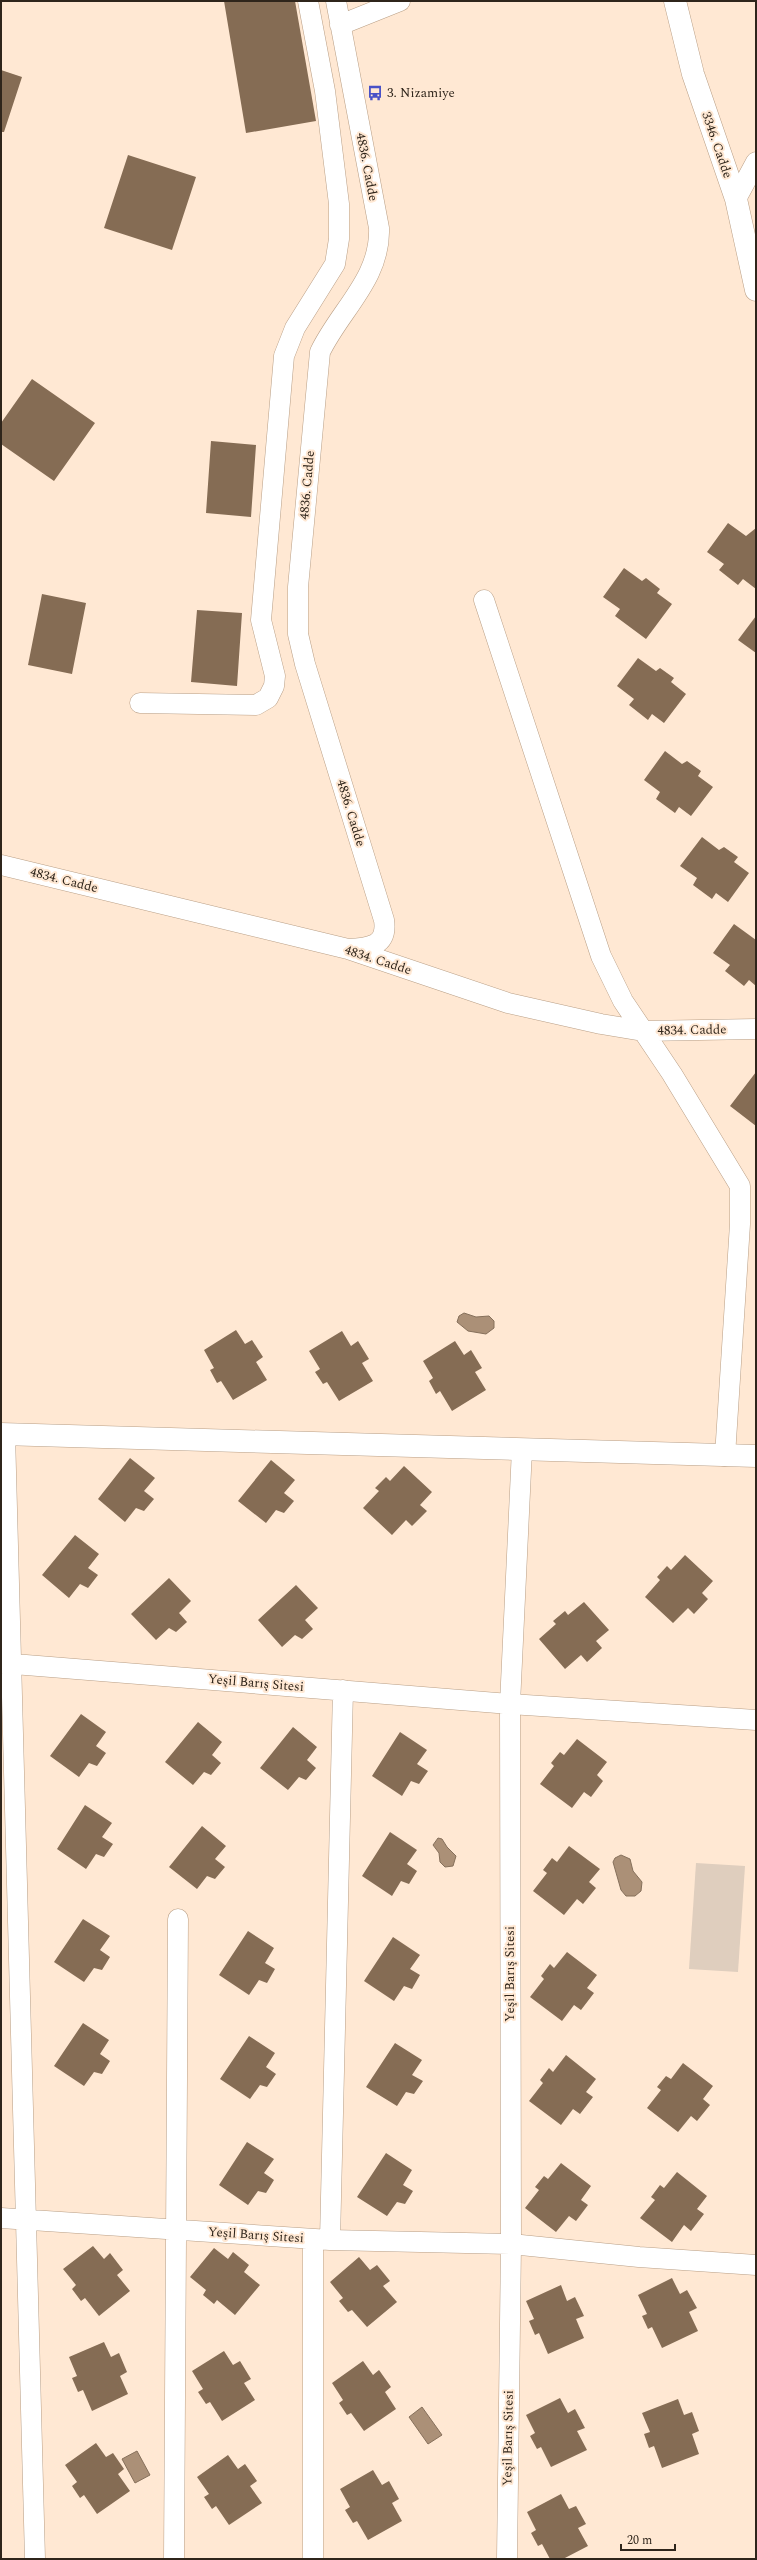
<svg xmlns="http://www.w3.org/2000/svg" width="757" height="2560" font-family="Spectral,serif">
<rect width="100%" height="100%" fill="#ffe8d3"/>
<path fill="#dfcebe" d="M696 1863 745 1866 738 1972 689 1969Z"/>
<path fill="#ab9077" stroke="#86705b" d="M464 1313 476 1317 489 1316 494 1321V1328L486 1334 468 1331 457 1322 459 1316Z
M438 1838 442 1839 447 1847 456 1856 453 1866 445 1867 440 1862 439 1853 433 1845Z
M621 1855 630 1859 633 1871 642 1882 641 1891 635 1896H626L621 1890 613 1862 615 1858Z
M422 2407 442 2435 428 2444 409 2417Z
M137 2451 150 2475 135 2483 122 2459Z"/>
<path fill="#856c54" d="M224 1H295L316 121 246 133Z
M1 70 22 77 4 132H1Z
M128 155 196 177 172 250 104 228Z
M32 379 95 423 54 481 1 444V423Z
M211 441 256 445 251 517 206 513Z
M728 523 746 536 756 528V589L743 579 738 585 719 570 724 564 707 552Z
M624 568 642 581 646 578 660 589 657 593 672 604 646 639 615 616 620 609 603 597Z
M42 594 86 603 72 674 28 665Z
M197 610 242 613 237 686 191 682Z
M756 616V653L738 640Z
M638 658 656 671 660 668 674 678 671 682 686 694 664 723 652 714 648 720 629 705 634 699 617 686Z
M665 751 682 764 687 761 701 771 698 776 713 787 691 816 679 807 675 813 656 799 660 792 644 780Z
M702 837 719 850 724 847 738 857 734 862 749 873 728 902 716 893 712 899 693 885 697 878 680 866Z
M734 924 756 940V986L749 980 744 986 725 971 730 965 713 953Z
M756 1072V1126L730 1106Z
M236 1330 245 1344 252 1340 263 1357 256 1362 267 1380 233 1400 221 1381 217 1383 210 1370 214 1368 204 1350Z
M342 1331 351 1346 358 1341 369 1359 362 1363 373 1381 339 1401 327 1382 323 1384 315 1372 320 1369 309 1351Z
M455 1341 464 1355 471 1350 482 1368 475 1372 486 1390 452 1411 440 1391 436 1394 429 1381 433 1378 423 1361Z
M130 1458 155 1478 144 1491 154 1499 144 1511 136 1508 125 1522 98 1499Z
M271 1460 295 1480 284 1493 294 1501 284 1513 276 1510 266 1523 238 1501Z
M404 1466 432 1492 420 1505 427 1511 412 1526 406 1520 392 1535 363 1508 379 1491 375 1488 386 1477 390 1481Z
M75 1535 99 1554 88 1568 98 1575 88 1588 80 1584 69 1598 42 1575Z
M685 1555 713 1581 702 1593 708 1599 694 1614 688 1608 673 1623 645 1597 660 1580 657 1577 667 1566 671 1570Z
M169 1578 191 1601 179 1613 187 1622 176 1632 169 1628 156 1640 131 1614Z
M296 1585 318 1608 305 1620 313 1629 302 1639 295 1635 282 1647 258 1620Z
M584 1602 609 1630 596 1641 602 1648 587 1662 581 1655 565 1669 539 1639 556 1624 553 1621 565 1611 568 1615Z
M81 1714 106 1732 96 1746 106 1753 97 1766 89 1763 79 1777 50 1756Z
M198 1722 222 1742 212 1755 221 1763 211 1775 204 1772 193 1785 165 1762Z
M293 1727 317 1747 307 1760 316 1768 306 1780 299 1777 288 1790 260 1768Z
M400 1732 427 1750 417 1764 428 1771 419 1784 411 1781 402 1796 372 1776Z
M577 1739 607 1762 597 1775 603 1781 591 1797 584 1792 572 1808 540 1784 554 1766 551 1763 560 1752 564 1755Z
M85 1805 112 1823 102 1837 113 1844 104 1857 96 1854 86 1869 57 1849Z
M202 1826 226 1846 215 1859 225 1867 215 1879 207 1876 197 1889 169 1867Z
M390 1832 417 1850 407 1864 417 1871 409 1884 401 1881 392 1896 362 1876Z
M569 1846 600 1869 589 1882 596 1888 583 1904 577 1899 564 1915 533 1891 547 1873 543 1870 552 1858 557 1862Z
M83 1919 110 1936 100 1950 110 1957 102 1970 94 1968 84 1982 54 1962Z
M248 1931 274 1948 265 1963 275 1969 267 1983 259 1980 249 1995 219 1975Z
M393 1937 420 1955 410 1969 420 1975 412 1989 404 1986 394 2001 364 1981Z
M567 1952 597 1975 587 1988 594 1993 581 2010 574 2005 562 2021 530 1997 544 1979 541 1976 550 1964 554 1968Z
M83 2023 109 2040 100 2054 110 2061 102 2074 94 2072 84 2086 54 2066Z
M249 2036 275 2053 266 2067 276 2074 267 2087 260 2085 250 2099 220 2079Z
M395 2043 422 2060 412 2075 423 2081 414 2094 406 2092 397 2106 366 2087Z
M566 2055 596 2079 586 2092 593 2097 580 2114 573 2109 561 2125 529 2101 543 2083 540 2080 549 2068 553 2072Z
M683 2063 713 2086 703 2099 710 2105 697 2121 691 2116 678 2132 647 2108 661 2090 657 2087 666 2076 671 2079Z
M247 2142 274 2159 264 2173 274 2180 266 2193 258 2191 248 2205 219 2185Z
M386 2153 412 2170 403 2185 413 2191 405 2204 397 2202 387 2216 357 2197Z
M561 2163 591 2186 581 2200 588 2205 576 2221 569 2216 556 2232 525 2208 539 2190 535 2187 544 2176 548 2179Z
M677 2172 707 2196 697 2209 704 2214 691 2231 684 2225 672 2242 640 2218 655 2200 651 2197 660 2185 664 2188Z
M93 2246 104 2259 110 2253 123 2270 117 2275 130 2291 99 2316 85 2298 81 2301 72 2289 76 2285 63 2269Z
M214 2248 228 2259 233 2252 249 2265 244 2272 260 2285 235 2315 217 2300 214 2304 203 2295 206 2290 190 2277Z
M359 2257 370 2270 377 2265 390 2281 383 2286 397 2302 367 2327 352 2310 348 2312 339 2301 343 2298 330 2282Z
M672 2278 680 2294 687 2290 697 2308 689 2312 698 2331 662 2348 652 2327 648 2329 642 2316 647 2314 638 2295Z
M561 2285 567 2301 575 2297 584 2316 576 2319 584 2338 548 2354 539 2333 535 2335 529 2321 534 2319 526 2301Z
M104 2342 111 2357 119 2353 127 2372 120 2376 128 2394 92 2411 83 2390 78 2392 72 2378 77 2376 69 2357Z
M224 2351 233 2365 240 2361 251 2379 244 2383 255 2400 222 2421 210 2402 206 2404 198 2392 203 2389 192 2371Z
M363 2361 373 2375 379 2370 391 2387 385 2392 396 2409 364 2431 351 2413 347 2415 339 2403 343 2400 332 2383Z
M560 2398 568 2413 575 2409 585 2428 577 2431 587 2450 551 2467 541 2447 537 2449 530 2436 535 2433 526 2415Z
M678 2399 684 2415 692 2412 699 2431 692 2434 699 2454 662 2468 654 2446 649 2448 644 2434 650 2432 642 2413Z
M96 2443 106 2457 113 2453 124 2469 118 2474 130 2491 97 2514 84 2495 80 2498 72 2486 77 2482 65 2465Z
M228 2455 238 2469 245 2464 257 2481 250 2486 262 2503 229 2525 216 2506 212 2509 204 2497 209 2494 197 2477Z
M373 2470 382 2485 389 2481 399 2499 392 2503 402 2521 368 2540 357 2521 353 2523 345 2510 350 2507 340 2489Z
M561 2494 569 2509 576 2506 586 2524 578 2528 588 2546 563 2559H550L542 2544 538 2546 531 2533 536 2530 527 2512Z"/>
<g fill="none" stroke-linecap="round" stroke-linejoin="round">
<g stroke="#b99f86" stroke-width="21">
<path id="minor" d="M336 1 379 228C381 278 340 310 320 352L298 587V634L305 664 384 920C388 946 369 948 348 949
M340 25 400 1
M736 199 756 162
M484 600 601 956 623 1001 672 1074 740 1186V1224L725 1456
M140 703 256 705 268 698 274 686 275 676 261 620 284 356 295 328 335 264 339 239V204L325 91 308 1
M1 865 348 949 508 1003 601 1024 643 1031 756 1029
M5 1434 35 2559
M1 1663 510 1704 756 1720
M1 2218 330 2240 511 2244 639 2257 756 2265
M330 2240 343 1690
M174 2559 178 1919
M313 2559V2239
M507 2559 511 2244 510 1704 522 1449"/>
</g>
<g stroke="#b99f86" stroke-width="23">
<path id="tertiary" d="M675 1 693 74 736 199 756 290
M1 1434 756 1456"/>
</g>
<use href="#minor" stroke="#fff" stroke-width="20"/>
<use href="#tertiary" stroke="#fff" stroke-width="22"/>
</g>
<defs>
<g id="bus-bare" transform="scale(1.2)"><path d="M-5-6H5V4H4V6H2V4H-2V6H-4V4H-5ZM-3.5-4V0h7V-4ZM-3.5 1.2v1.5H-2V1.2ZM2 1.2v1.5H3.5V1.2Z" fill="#4951c7" stroke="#ffe8d3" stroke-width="2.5" paint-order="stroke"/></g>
</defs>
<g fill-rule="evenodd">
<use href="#bus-bare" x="375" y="93"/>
</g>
<g text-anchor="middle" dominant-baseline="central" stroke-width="4" stroke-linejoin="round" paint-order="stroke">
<g font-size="13" fill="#2f251b" stroke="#ffe8d3" text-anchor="start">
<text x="387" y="93">3. Nizamiye</text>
</g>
<g font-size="13" fill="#2f251b" stroke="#ffe8d3">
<text transform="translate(717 145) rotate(71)">3346. Cadde</text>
<text transform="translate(367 167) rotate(79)">4836. Cadde</text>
<text transform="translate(307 485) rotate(-85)">4836. Cadde</text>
<text transform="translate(351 813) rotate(73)">4836. Cadde</text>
<text transform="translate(64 880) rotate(14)">4834. Cadde</text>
<text transform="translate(378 960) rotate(18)">4834. Cadde</text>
<text transform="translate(692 1030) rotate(-1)">4834. Cadde</text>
<text transform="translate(256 1683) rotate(5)">Yeşil Barış Sitesi</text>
<text transform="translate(510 1974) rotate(-90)">Yeşil Barış Sitesi</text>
<text transform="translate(256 2235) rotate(4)">Yeşil Barış Sitesi</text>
<text transform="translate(508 2438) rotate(-89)">Yeşil Barış Sitesi</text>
</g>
</g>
<rect width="757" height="2560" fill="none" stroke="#2f251b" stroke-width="4"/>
<path d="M621 2544v6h54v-6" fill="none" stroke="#2f251b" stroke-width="2"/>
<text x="627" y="2544" font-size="12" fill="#2f251b" stroke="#ffe8d3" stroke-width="3" paint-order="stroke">20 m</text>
</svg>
